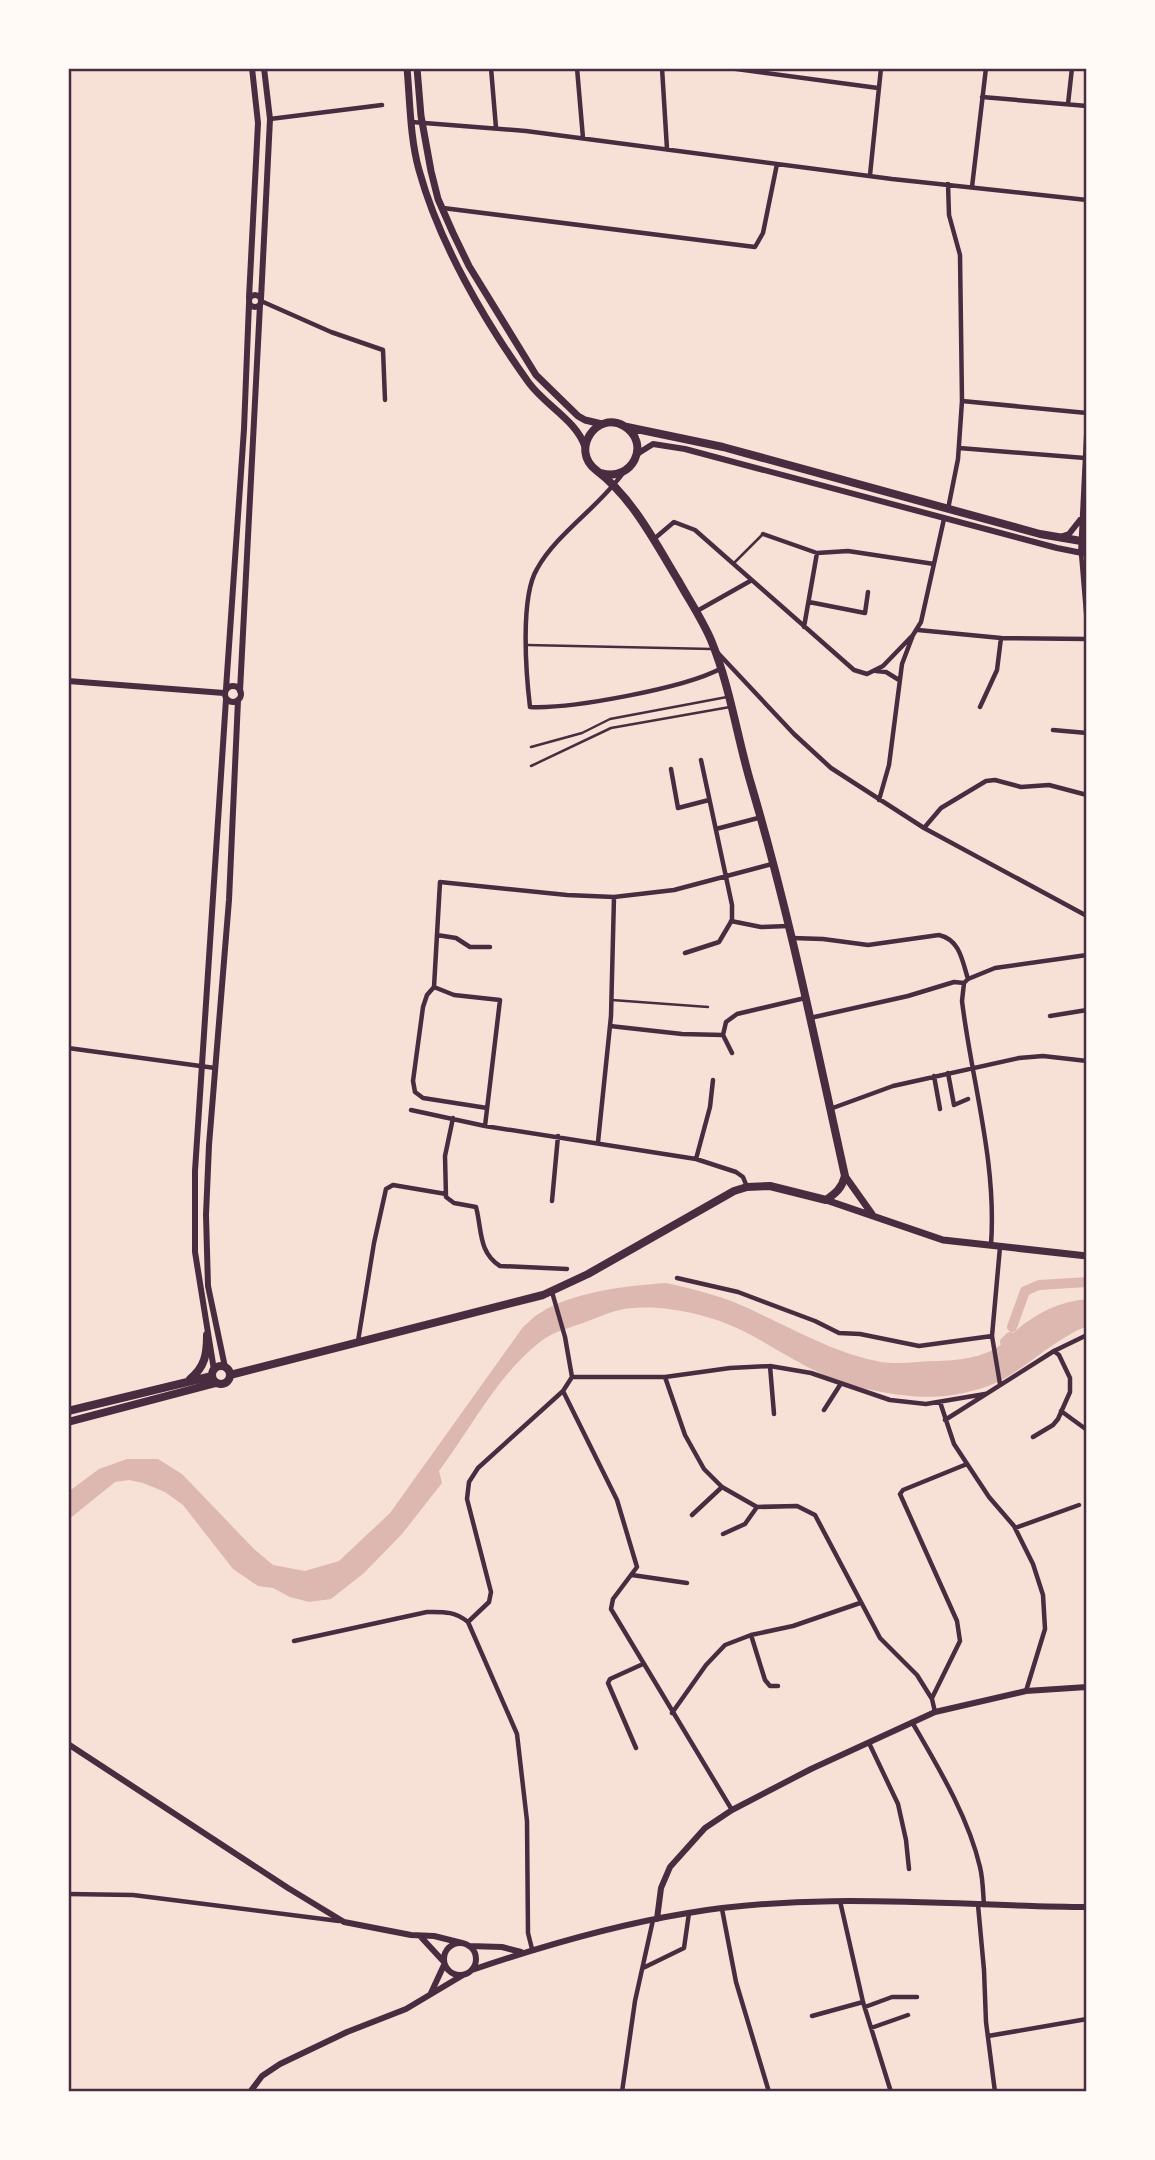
<svg xmlns="http://www.w3.org/2000/svg" width="1155" height="2160" font-family="'Space Grotesk',sans-serif">
<rect width="100%" height="100%" fill="#f7e1d7"/>
<path fill="#dcb8b0" d="M666 1283C693 1289 718 1295 743 1306 788 1326 832 1353 881 1362 899 1365 921 1361 939 1361 961 1360 988 1357 1004 1342L1007 1343 1013 1338 1012 1334C1034 1314 1057 1302 1087 1299V1326C1056 1339 1035 1360 1007 1377 991 1387 964 1394 946 1396 909 1400 855 1389 822 1374 796 1362 772 1346 747 1333 714 1315 661 1303 624 1309 612 1311 599 1317 588 1321 573 1327 553 1331 540 1342 496 1377 472 1427 439 1471L442 1483 402 1534 364 1573 331 1599 309 1602 290 1597 273 1588 258 1586 233 1569 183 1505 165 1492 143 1483 129 1480 115 1482 68 1520V1492L99 1469 127 1459H158L182 1474 254 1549 273 1565 305 1571 339 1561 390 1513 523 1327C529 1322 534 1316 540 1313 574 1291 627 1286 666 1283Z"/>
<g fill="none" stroke-linecap="round" stroke-linejoin="round">
<path stroke="#dcb8b0" stroke-width="10" d="M1012 1327 1025 1291 1039 1285 1087 1282
M1005 1342 1010 1337"/>
<path stroke="#4a2c40" stroke-width="2.5" d="M734 563 763 534
M527 645 712 649
M531 747 582 733 610 719 727 697
M531 766 611 728 730 707
M612 1000 708 1007"/>
<path stroke="#4a2c40" stroke-width="4.5" d="M491 68 496 128
M577 68 583 138
M662 68 667 149
M729 68 878 88
M982 97 1087 106
M1068 104 1072 68
M270 119 382 105
M412 122 526 131 892 179 1087 200
M870 175 881 68
M948 184 949 215 960 255 962 401 958 459 948 509
M972 187 986 68
M443 208 755 247 763 233 777 164
M261 301 331 332 383 350 385 400
M962 401 1087 413
M959 448 1085 458
M623 473C599 507 556 534 537 569 520 597 526 674 530 707 572 709 684 688 720 669
M763 534 817 553 848 551 934 564
M654 539 674 522 695 530 854 670 867 674 883 666 913 635
M1081 553 1087 624
M809 602 865 613 868 592
M697 611 752 580
M804 627 817 553
M918 630 1001 638 1087 639
M717 652 794 734 831 768 924 828 1087 916
M876 671 886 672 899 680
M980 707 997 670 1001 638
M1053 730 1087 733
M671 769 678 808 709 800
M879 800 889 765 902 664 913 635 921 622 944 519
M924 828 941 808 986 781 995 780 1021 787 1049 785 1087 795
M716 829 762 817
M731 921 761 927 788 926
M437 935 456 938 470 947H490
M792 938 823 939 868 945 939 935C960 940 962 960 968 979
M685 953 719 942 732 920V905L701 760
M968 979 964 983 962 1001C972 1083 997 1162 991 1245
M968 979 995 968 1087 955
M434 987 427 995 423 1007 413 1081 415 1092 423 1098 487 1108
M1050 1016 1087 1010
M810 1018 908 996 954 982 964 983
M610 1026 682 1034 723 1035
M68 1048 215 1068
M732 1053 723 1035 726 1022 737 1014 805 998
M948 1073 954 1105 968 1099
M934 1076 940 1109
M830 1109 893 1086 1019 1058 1043 1056 1087 1061
M411 1110 485 1126 696 1159 736 1172 743 1177 747 1187
M453 1118 445 1156 446 1197 454 1203 476 1207C482 1229 478 1252 500 1266L567 1269
M485 1126 500 1000 454 995 434 987 440 882 567 895 614 897 674 890 772 864
M598 1142 611 1016 614 897
M696 1159 710 1107 713 1080
M552 1201 558 1136
M1000 1247 992 1336 1000 1384
M677 1278 738 1292 815 1321 839 1333 860 1334 919 1346 992 1336
M358 1341 374 1243 386 1189 393 1185 446 1194
M770 1366 774 1414
M572 1377H665L730 1368 770 1366 811 1373 890 1400 926 1404 985 1394
M665 1377 685 1435 704 1469 722 1487 757 1507 797 1506 815 1515 880 1638 917 1675 932 1699 935 1712
M563 1391 617 1500 637 1567 613 1599 611 1609 732 1810
M940 1402 954 1444 989 1497 1014 1526 1033 1564 1043 1595 1045 1629 1026 1691
M824 1410 840 1385
M1061 1411 1087 1430
M945 1420 1054 1351 1087 1335
M1033 1437 1053 1425 1058 1419 1070 1392V1378L1059 1355 1054 1351
M692 1515 722 1487
M1015 1528 1079 1505
M723 1534 745 1524 757 1507
M632 1575 687 1583
M468 1622 489 1602 491 1592 467 1499 469 1482 478 1468 563 1391 572 1377 565 1337 552 1292
M751 1635 765 1680 770 1686H778
M294 1641 427 1612C444 1612 454 1611 468 1622L517 1734 527 1821 528 1933 532 1949
M932 1698 960 1641 957 1621 900 1494 903 1490 967 1464
M672 1713 706 1665 725 1645 751 1635 793 1626 860 1603
M912 1722C938 1767 968 1816 980 1867 983 1879 983 1893 984 1905
M869 1743 898 1804 906 1840 909 1869
M636 1748 608 1683 610 1679 643 1664
M68 1894 133 1895 339 1921
M840 1901 863 2002 891 2092
M978 1905 984 1970 986 2022 995 2092
M722 1909 736 1982 769 2092
M643 1968 684 1948 689 1913
M865 2007 892 1997H917
M812 2016 863 2002
M871 2028 908 2015
M988 2036 1087 2019
M622 2092 635 2001 653 1920"/>
<path stroke="#4a2c40" stroke-width="6" d="M249 301a6 6 0 1 1 12 0a6 6 0 1 1-12 0Z
M249 298 258 123 252 68
M261 299 270 119 264 68
M637 454 653 444 685 449 1057 548 1087 554
M1060 537 1069 534 1080 520
M1081 553 1087 434
M68 681 224 693
M225 694a8 8 0 1 1 16 0a8 8 0 1 1-16 0Z
M226 689 244 429 249 303
M240 691 260 305
M225 1367 208 1286 206 1215 209 1145 229 900 238 700
M214 1370 195 1252V1171L226 699
M68 1744 288 1888 344 1922 411 1935 434 1936 462 1943
M657 1919 661 1888 670 1867 705 1828 732 1810 811 1769 935 1712 1026 1691 1087 1687
M420 1936 444 1962
M444 1959a16 16 0 1 1 32 0a16 16 0 1 1-32 0Z
M469 1946 502 1947 521 1952
M472 1970C542 1946 615 1925 688 1913 819 1891 955 1906 1087 1907
M431 1993 444 1965
M250 2092 262 2076 280 2064 347 2032 406 2009 463 1975"/>
<path stroke="#4a2c40" stroke-width="7" d="M407 68C410 101 410 138 419 170 439 243 485 322 529 383 546 406 577 421 585 447
M417 68 421 116 431 171 438 199 453 233 469 266 536 375 578 416 585 420 602 424
M845 1176 872 1214
M826 1200 943 1240 1087 1256"/>
<path stroke="#4a2c40" stroke-width="8" d="M627 427 723 447 1040 534 1087 542
M212 1375a9 9 0 1 1 18 0a9 9 0 1 1-18 0Z
M230 1375 543 1295 588 1274 734 1191 747 1187 770 1186 826 1200C836 1193 842 1188 845 1176 816 1045 789 912 751 784 737 737 730 686 711 640 702 619 689 600 678 580 655 542 632 497 596 470 570 451 596 410 624 426 652 443 632 483 601 473
M190 1379C205 1367 207 1354 207 1335
M68 1411 212 1376
M68 1422 216 1383"/>
</g>
<rect width="1155" height="2160" fill="none" stroke="#fffaf5" stroke-width="140"/>
<rect x="70" y="70" width="1015" height="2020" fill="none" stroke="#4a2c40" stroke-width="2.5"/>
</svg>
